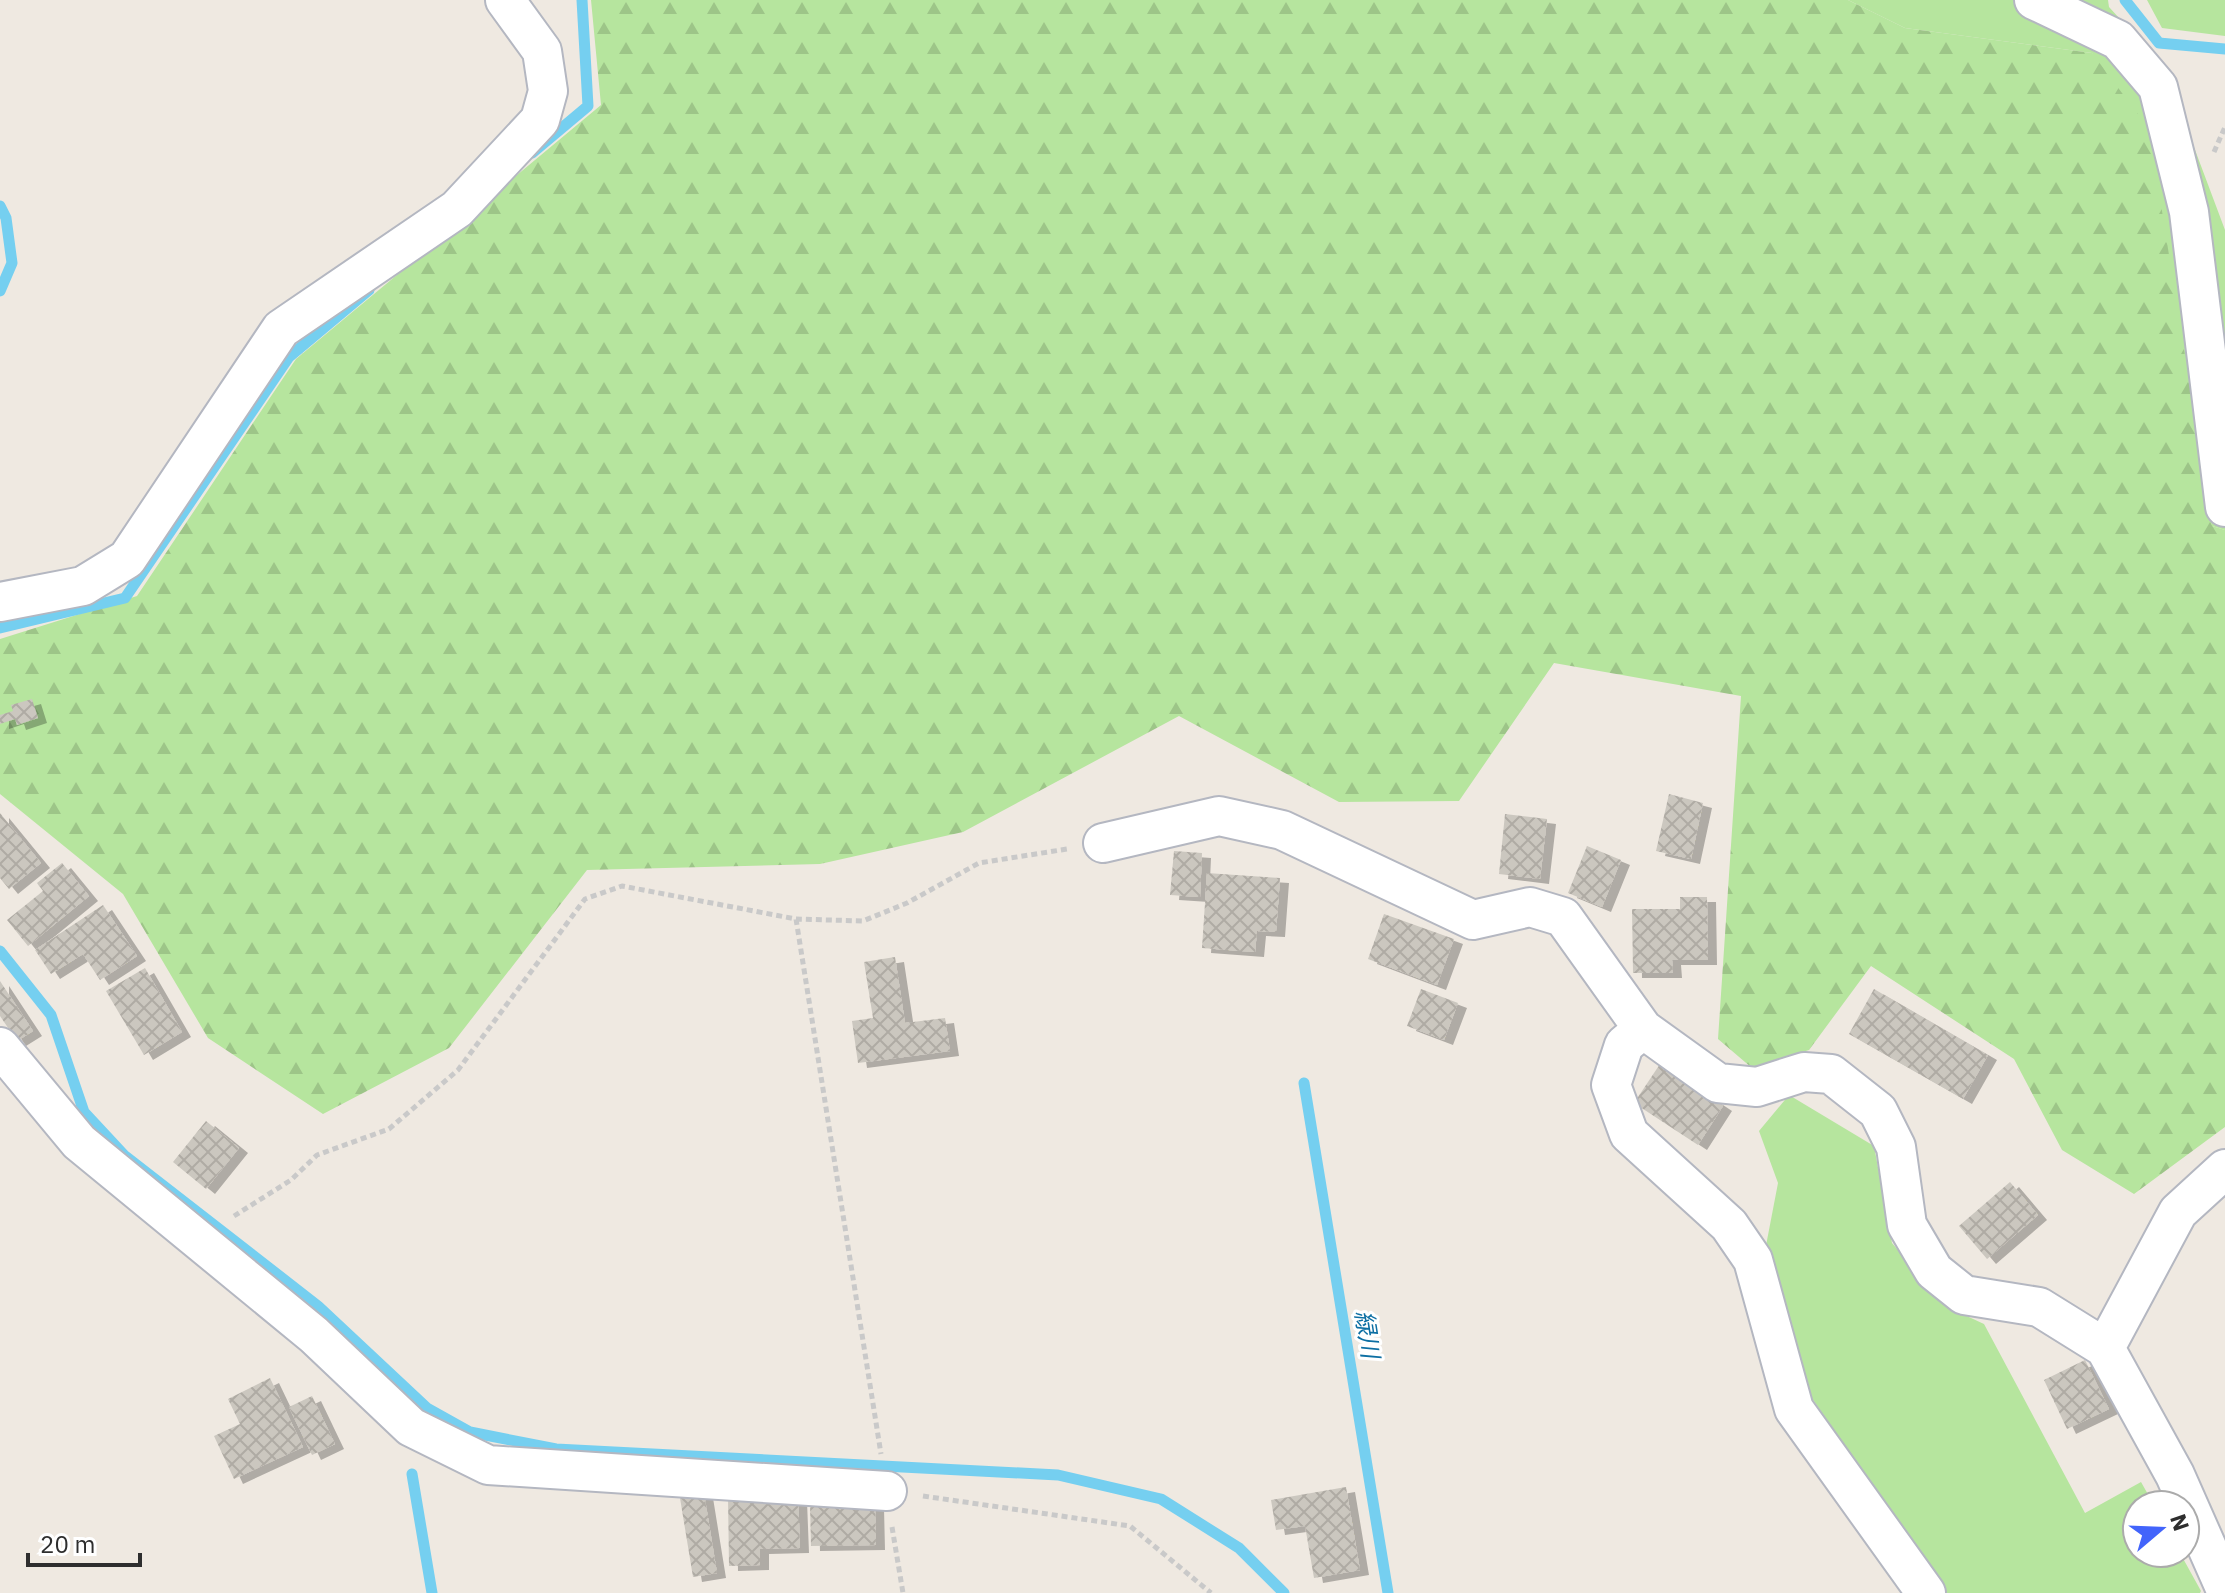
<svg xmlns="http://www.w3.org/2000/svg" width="2225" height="1593" font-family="'IBM Plex Sans','Noto Sans JP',sans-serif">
<defs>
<pattern id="forest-firs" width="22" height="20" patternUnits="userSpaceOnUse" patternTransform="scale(2)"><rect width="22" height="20" fill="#b6e59e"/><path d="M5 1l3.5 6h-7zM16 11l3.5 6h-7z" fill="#9dc588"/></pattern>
<pattern id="building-cross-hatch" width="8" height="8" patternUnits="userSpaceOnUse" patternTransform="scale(2)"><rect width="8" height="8" fill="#cbc7bf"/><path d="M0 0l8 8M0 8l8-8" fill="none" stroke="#afaba4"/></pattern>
<filter id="shadow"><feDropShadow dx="9" dy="5" stdDeviation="0" flood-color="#0004"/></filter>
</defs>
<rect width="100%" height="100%" fill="#efe9e1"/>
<path fill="#b6e59e" d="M1848 0H2108L2109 7 2164 67 2225 230V530L2212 526 2092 53 1905 28Z
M2147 0H2225V36L2162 28Z
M1789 1095 1874 1146 1892 1243 1945 1306 1984 1324 2085 1513 2141 1482 2154 1505H2137V1553H2180L2201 1591 2200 1593H1946L1807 1391 1764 1256 1778 1183 1759 1131Z"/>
<path fill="url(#forest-firs)" d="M591 0H1848L1905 28 2092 53 2149 129 2212 526 2225 530V1127L2134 1194 2062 1150 2014 1059 1871 966 1809 1050 1752 1068 1718 1039 1741 696 1554 663 1459 801 1339 802 1179 716 963 832 820 864 587 870 449 1048 323 1114 208 1038 123 894 0 794V639L137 596 296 359 601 105Z"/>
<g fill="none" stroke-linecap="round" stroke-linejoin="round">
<path stroke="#75cff0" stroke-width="11" d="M2125 0 2159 43 2225 49
M532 153 588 106 582 0
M0 206 6 218 12 263 0 291
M0 628 125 598 289 357 369 290
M0 951 51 1015 84 1112 124 1155 318 1306 427 1408 470 1432 556 1449 1058 1475 1161 1499 1239 1548 1284 1593
M1304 1083 1388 1593
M412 1474 432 1593"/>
</g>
<path fill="url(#building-cross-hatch)" filter="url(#shadow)" d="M32 699 38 718 17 725 15 719 0 724V715L13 711 11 705Z
M1669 794 1703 803 1691 859 1656 851Z
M0 813 41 863 9 889 0 878Z
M1505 814 1547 819 1540 879 1499 874Z
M1587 846 1621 860 1602 907 1568 893Z
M1174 851 1202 853 1200 897 1170 895Z
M62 863 89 896 28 946 7 920 43 891 37 883Z
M1207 873 1280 878 1276 932 1257 931 1255 952 1202 948Z
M1680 897H1707L1708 960H1672L1673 973H1633L1632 909H1680Z
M103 905 137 956 100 980 83 954 51 974 35 950Z
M1384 914 1454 939 1437 985 1368 959Z
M895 957 905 1023 945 1018 950 1051 858 1063 852 1021 873 1018 864 962Z
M145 968 182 1032 144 1055 106 991Z
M0 981 33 1031 17 1041 0 1016Z
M1421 989 1458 1003 1444 1040 1407 1026Z
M1874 989 1988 1055 1963 1099 1849 1034Z
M1660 1064 1723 1106 1698 1145 1634 1103Z
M206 1121 239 1148 206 1189 173 1162Z
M2010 1182 2038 1215 1987 1259 1959 1226Z
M2085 1360 2109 1409 2067 1429 2044 1380Z
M270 1378 303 1447 234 1479 214 1436 240 1424 228 1399Z
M312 1396 335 1444 312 1455 289 1407Z
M1346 1487 1360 1570 1314 1578 1305 1526 1276 1530 1271 1500Z
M704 1493 717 1573 693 1577 680 1498Z
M798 1496 800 1548 760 1549V1565L729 1566 728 1497Z
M875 1503 876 1545 811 1546 810 1505Z"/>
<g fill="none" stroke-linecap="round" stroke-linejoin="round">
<g stroke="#b4b7c1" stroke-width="42">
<path id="minor" d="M2034 0 2118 40 2158 87 2189 212 2225 507
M0 602 83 586 127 559 281 329 457 209 540 120 548 91 542 51 505 0
M1103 843 1219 816 1282 830 1473 920 1530 907 1563 917 1643 1029
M0 1047 79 1142 314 1335 411 1427 488 1465 887 1491
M2105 1348 2178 1212 2225 1169
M1926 1593 1794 1409 1753 1260 1729 1225 1629 1134 1611 1085 1624 1045 1643 1029 1718 1083 1757 1087 1804 1072 1831 1074 1878 1111 1896 1147 1907 1225 1934 1271 1964 1295 2039 1307 2105 1348 2175 1475 2225 1588"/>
</g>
<path stroke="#c9c9c9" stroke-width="5" stroke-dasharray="6 4" stroke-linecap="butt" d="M2214 152 2225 127
M796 919 881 1454
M234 1216 291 1180 317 1155 389 1129 458 1070 585 899 622 886 796 919 863 921 907 903 979 863 1067 849
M923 1496 1130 1526 1211 1593
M892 1527 903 1593"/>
<use href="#minor" stroke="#fff" stroke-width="38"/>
</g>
<g text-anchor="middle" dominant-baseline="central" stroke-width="6" stroke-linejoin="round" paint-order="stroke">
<g font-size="24" font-style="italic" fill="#0d6fa3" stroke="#fff">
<text transform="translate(1368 1334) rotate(81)">緑川</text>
</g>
</g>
<g transform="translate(2161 1529) rotate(71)"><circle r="38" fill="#ffffff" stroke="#ababab" stroke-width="2"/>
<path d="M0-6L14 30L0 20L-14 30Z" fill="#4264fb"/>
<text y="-12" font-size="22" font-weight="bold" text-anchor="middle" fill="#2e2e2e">N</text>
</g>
<path d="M28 1553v12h112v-12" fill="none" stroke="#2e2e2e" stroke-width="4"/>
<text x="40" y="1553" font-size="24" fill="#2e2e2e" stroke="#ffffff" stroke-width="6" paint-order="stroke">20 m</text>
</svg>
